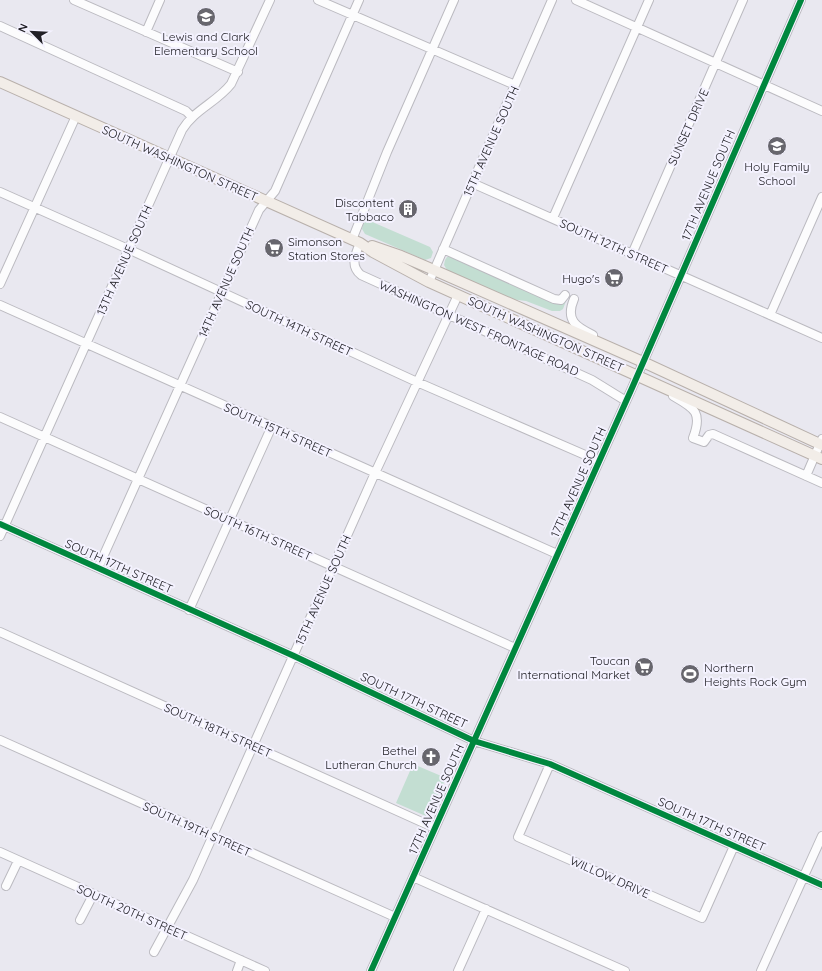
<svg xmlns="http://www.w3.org/2000/svg" width="822" height="971" font-family="Quicksand,sans-serif">
<rect width="100%" height="100%" fill="#e9e8f0"/>
<path fill="#c3ded2" d="M366 221H370L430 247 433 252 431 258 425 260 365 234 362 229 363 224Z
M447 257H451L556 304H561L566 301 563 309 560 311H552L526 301 510 299 447 270 444 265 445 260Z
M413 764 446 778 428 817 396 803Z"/>
<g fill="none" stroke-linecap="round" stroke-linejoin="round">
<g stroke="#bbbac0" stroke-width="10">
<path id="minor" d="M74 0 238 72
M318 0 515 85
M576 0 822 111
M0 26 186 111 192 117
M146 32 160 0
M472 183 822 338
M0 192 128 249 417 382 599 461
M553 218 649 0
M352 240 387 152 454 0
M360 243C355 255 350 266 361 275L592 380 626 401
M443 249 554 299 561 300 565 295
M632 254 743 0
M429 282 552 0
M0 284 76 116
M574 299C565 320 576 327 593 335
M0 305 557 554
M770 315 822 197
M673 396C694 408 703 412 693 438L704 442 709 435 713 434 822 483
M0 417 515 648
M806 476 822 439
M0 524 294 656 474 741 550 764 822 885
M0 536 182 130C194 110 217 102 231 84L270 0
M98 568 259 210 275 191 359 0
M189 610 272 426
M0 632 435 828
M0 740 395 917
M550 764 518 837 702 918 734 846
M0 852 265 971
M413 877 625 971
M6 886 18 861
M80 920 93 895
M154 952 193 880 375 473 458 295
M237 971 241 960
M371 971 632 388 801 0
M458 971 486 909
M761 971 822 836"/>
</g>
<g stroke="#b8b0ab" stroke-width="12">
<path id="major" d="M0 82 360 243 373 252 429 282 822 459
M372 246 401 256 434 270 643 362 822 445"/>
</g>
<use href="#minor" stroke="#fcfcfd" stroke-width="8"/>
<use href="#major" stroke="#f2ede8" stroke-width="10"/>
<g stroke="#f4f2ff" stroke-width="8">
<path id="cycleway" d="M0 524 294 656 474 741 550 764 822 885
M371 971 632 388 801 0"/>
</g>
<use href="#cycleway" stroke="#00873e" stroke-width="6"/>
</g>
<defs>
<g id="school-disc" transform="scale(1)"><circle r="9.5" fill="#67666d" stroke="#f4f2ff"/><path d="M0-5L7-2L0 1L-7-2ZM-4 1L0 2.5L4 1V4Q0 6-4 4Z" fill="#fff"/></g>
<g id="building-disc" transform="scale(1)"><circle r="9.5" fill="#67666d" stroke="#f4f2ff"/><path d="M-4-6H4V6H1V3H-1V6H-4ZM-2.5-4.3h1.7v1.8h-1.7ZM.8-4.3h1.7v1.8H.8ZM-2.5-1h1.7V.8h-1.7ZM.8-1h1.7V.8H.8Z" fill="#fff"/></g>
<g id="supermarket-disc" transform="scale(1)"><circle r="9.5" fill="#67666d" stroke="#f4f2ff"/><path d="M-6-5.5h2.5l.6 2H6L4.5 2H-2.5L-4.4-4H-6ZM-1.5 3.2a1.3 1.3 0 1 0 .1 0ZM3 3.2a1.3 1.3 0 1 0 .1 0Z" fill="#fff"/></g>
<g id="stadium-disc" transform="scale(1)"><circle r="9.5" fill="#67666d" stroke="#f4f2ff"/><path d="M0-5a6.5 5 0 1 0 0 10a6.5 5 0 1 0 0-10ZM-3.5-1.8h7v3.6h-7Z" fill="#fff"/></g>
<g id="church-disc" transform="scale(1)"><circle r="9.5" fill="#67666d" stroke="#f4f2ff"/><path d="M-1.2-6h2.4v3.5h3.3v2.4h-3.3V6h-2.4V-.1h-3.3v-2.4h3.3Z" fill="#fff"/></g>
</defs>
<g fill-rule="evenodd">
<use href="#school-disc" x="206" y="17"/>
<use href="#school-disc" x="777" y="146"/>
<use href="#building-disc" x="408" y="209"/>
<use href="#supermarket-disc" x="274" y="248"/>
<use href="#supermarket-disc" x="614" y="278"/>
<use href="#supermarket-disc" x="644" y="667"/>
<use href="#stadium-disc" x="690" y="674"/>
<use href="#church-disc" x="431" y="757"/>
</g>
<g text-anchor="middle" dominant-baseline="central" stroke-width="4" stroke-linejoin="round" paint-order="stroke">
<g font-size="12" fill="#212026" stroke="#f4f2ff" text-anchor="end">
<text x="206" y="36" text-anchor="middle">Lewis and Clark<tspan x="206" dy="14">Elementary School</tspan></text>
<text x="777" y="166" text-anchor="middle">Holy Family<tspan x="777" dy="14">School</tspan></text>
<text x="394" y="202">Discontent<tspan x="394" dy="14">Tabbaco</tspan></text>
<text x="288" y="241" text-anchor="start">Simonson<tspan x="288" dy="14">Station Stores</tspan></text>
<text x="600" y="278">Hugo's</text>
<text x="630" y="660">Toucan<tspan x="630" dy="14">International Market</tspan></text>
<text x="704" y="667" text-anchor="start">Northern<tspan x="704" dy="14">Heights Rock Gym</tspan></text>
<text x="417" y="750">Bethel<tspan x="417" dy="14">Lutheran Church</tspan></text>
</g>
<g font-size="12" fill="#212026" stroke="#f4f2ff">
<text transform="translate(688 127) rotate(-66)">SUNSET DRIVE</text>
<text transform="translate(491 141) rotate(-66)">15TH AVENUE SOUTH</text>
<text transform="translate(180 163) rotate(24)">SOUTH WASHINGTON STREET</text>
<text transform="translate(708 185) rotate(-67)">17TH AVENUE SOUTH</text>
<text transform="translate(614 246) rotate(24)">SOUTH 12TH STREET</text>
<text transform="translate(124 260) rotate(-66)">13TH AVENUE SOUTH</text>
<text transform="translate(226 282) rotate(-66)">14TH AVENUE SOUTH</text>
<text transform="translate(299 328) rotate(25)">SOUTH 14TH STREET</text>
<text transform="translate(479 328) rotate(24)">WASHINGTON WEST FRONTAGE ROAD</text>
<text transform="translate(546 334) rotate(24)">SOUTH WASHINGTON STREET</text>
<text transform="translate(278 430) rotate(24)">SOUTH 15TH STREET</text>
<text transform="translate(578 482) rotate(-66)">17TH AVENUE SOUTH</text>
<text transform="translate(258 533) rotate(24)">SOUTH 16TH STREET</text>
<text transform="translate(119 566) rotate(24)">SOUTH 17TH STREET</text>
<text transform="translate(323 590) rotate(-66)">15TH AVENUE SOUTH</text>
<text transform="translate(414 700) rotate(25)">SOUTH 17TH STREET</text>
<text transform="translate(218 730) rotate(24)">SOUTH 18TH STREET</text>
<text transform="translate(436 799) rotate(-66)">17TH AVENUE SOUTH</text>
<text transform="translate(712 824) rotate(24)">SOUTH 17TH STREET</text>
<text transform="translate(197 829) rotate(24)">SOUTH 19TH STREET</text>
<text transform="translate(610 877) rotate(24)">WILLOW DRIVE</text>
<text transform="translate(132 912) rotate(24)">SOUTH 20TH STREET</text>
</g>
</g>
<g transform="translate(32 32) rotate(294)" stroke="#f4f2ff" stroke-width="3" paint-order="stroke">
<path d="M0-3L7 15L0 10L-7 15Z" fill="#212026"/>
<text y="-6" font-size="11" font-weight="bold" text-anchor="middle" fill="#212026">N</text>
</g>
</svg>
